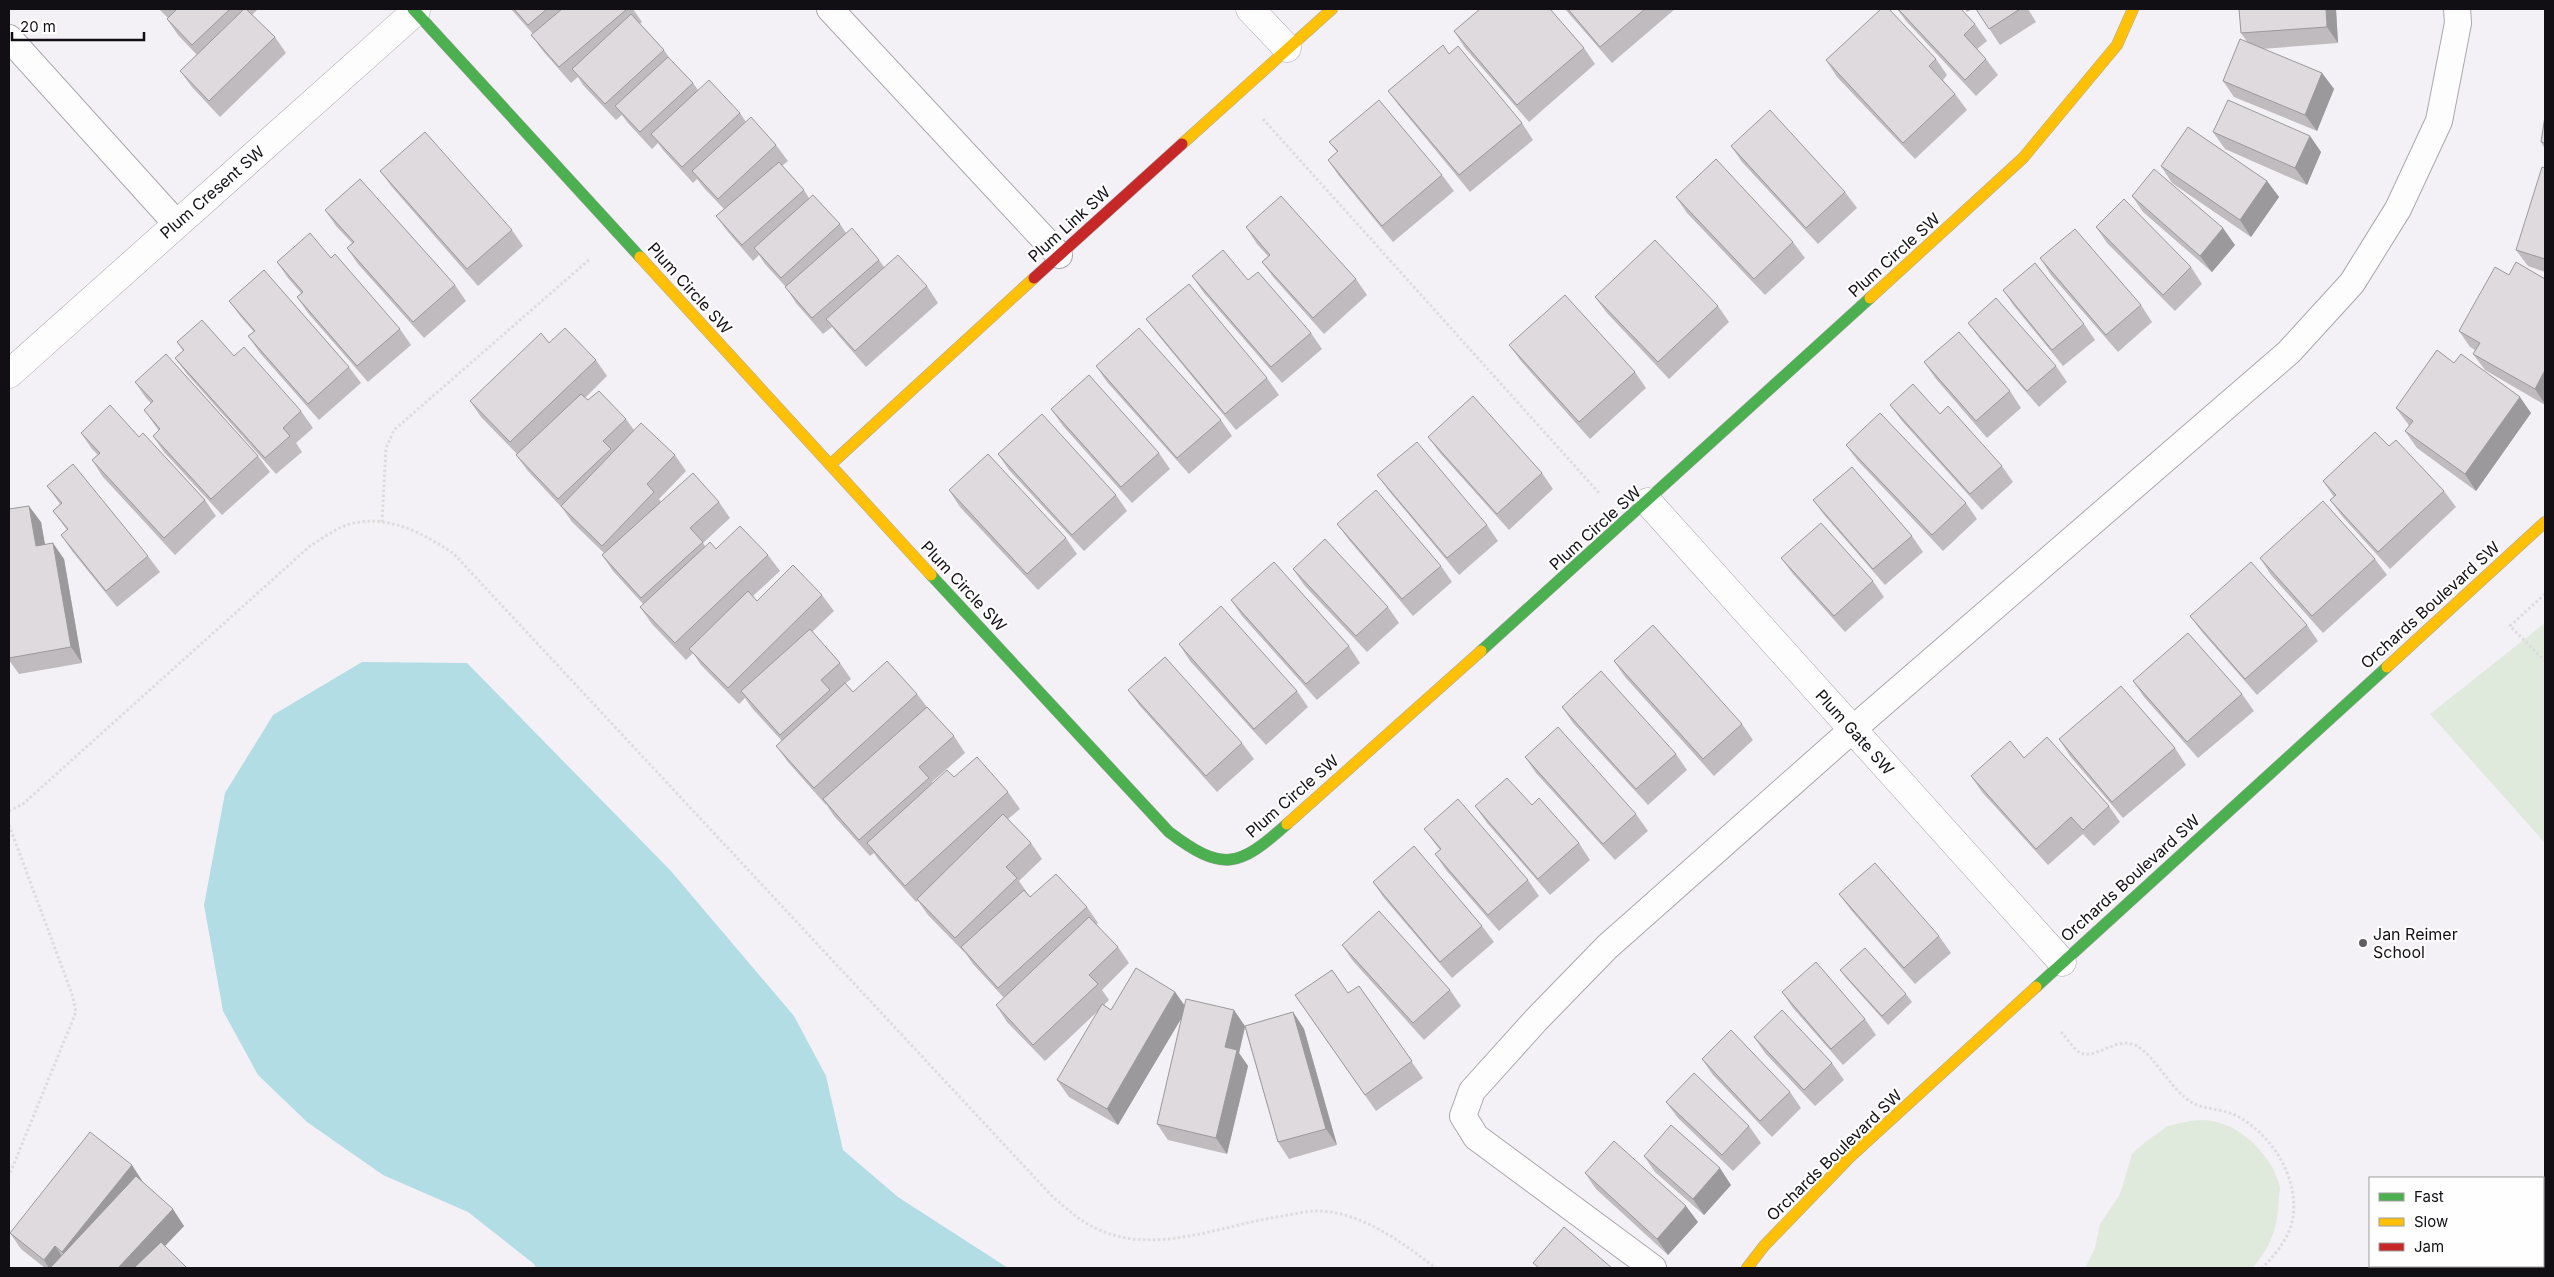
<svg xmlns="http://www.w3.org/2000/svg" width="2554" height="1277" font-family="Inter,sans-serif">
<rect width="100%" height="100%" fill="#f4f1f6"/>
<path fill="#dfeadd" d="M2545 623V843L2430 714Z
M2189 1121C2197 1121 2205 1119 2212 1121 2242 1126 2271 1155 2279 1184 2281 1188 2279 1194 2279 1199 2278 1225 2271 1249 2252 1268H2085L2095 1248 2100 1224 2120 1194 2132 1154 2145 1142 2168 1126Z"/>
<path fill="#b2dde4" d="M362 662 467 663 671 871 794 1016 826 1076 843 1150 898 1197 1008 1268H536L534 1264 468 1212 383 1175 307 1122 258 1075 223 1011 204 905 225 793 273 715Z"/>
<g fill="none" stroke-linecap="round" stroke-linejoin="round">
<g stroke="#aaa8ac" stroke-width="28">
<path id="lane" d="M830 9 1059 255
M9 38 176 223
M1653 1268 1476 1137 1463 1116 1472 1091 1536 1020 1607 947 1853 729 2289 352 2352 283 2398 209 2439 121 2458 23 2457 9"/>
</g>
<g stroke="#aaa8ac" stroke-width="29">
<path id="street" d="M1250 9 1287 48
M9 374 416 11
M1648 502 2062 962"/>
</g>
<g stroke="#aaa8ac" stroke-width="12">
<path id="fast" d="M413 9 640 257
M931 575 1169 832C1223 873 1239 867 1287 824
M1481 651 1870 298
M2036 987 2387 667"/>
</g>
<g stroke="#aaa8ac" stroke-width="12">
<path id="slow" d="M1182 144 1332 9
M640 257 931 575
M1870 298 2023 158 2117 45 2133 9
M830 465 1034 278
M2387 667 2545 522
M1287 824 1481 651
M1747 1268 1764 1246 1850 1157 2036 987"/>
</g>
<g stroke="#aaa8ac" stroke-width="12">
<path id="jam" d="M1034 278 1182 144"/>
</g>
<path stroke="#dddcdd" stroke-width="3" stroke-dasharray="2.5 2.5" stroke-linecap="butt" d="M1263 119 1600 494
M382 522 386 448 394 430 590 259
M2545 594 2510 626 2545 661
M9 811 23 804 310 546C325 537 341 524 359 522 394 517 425 535 453 553L1052 1196C1068 1210 1083 1224 1102 1231 1157 1254 1221 1226 1277 1217 1289 1215 1302 1212 1314 1211 1360 1210 1401 1242 1436 1268
M9 825 72 994 76 1012 9 1176
M2061 1032C2067 1038 2072 1047 2079 1052 2094 1062 2116 1035 2137 1046 2156 1057 2173 1093 2193 1103 2206 1110 2224 1109 2237 1116 2271 1134 2299 1177 2293 1217 2290 1237 2276 1254 2262 1268"/>
<use href="#lane" stroke="#fdfdfe" stroke-width="26"/>
<use href="#street" stroke="#fdfdfe" stroke-width="28"/>
<use href="#fast" stroke="#4caf50" stroke-width="11"/>
<use href="#slow" stroke="#ffc107" stroke-width="11"/>
<use href="#jam" stroke="#c62828" stroke-width="11"/>
</g>
<path fill="#bfbbbf" d="M159 9H258L252 15 275 37 286 53 220 117 192 87 180 71 197 55 178 35 167 19 168 18Z
M511 9H633L642 22 640 24 664 50 670 59 693 83 698 90 740 113 746 122 776 145 788 161 782 166 804 190 809 198 840 224 846 233 879 260 884 267 927 286 938 303 866 367 838 335 832 327 823 334 796 303 785 286 765 264 759 255 753 261 728 232 716 216 724 209 704 188 697 179 693 183 663 150 658 143 652 149 627 122 622 115 616 120 583 85 578 77 571 83 543 51 531 35 533 34Z
M1565 9H1675L1612 63Z
M1897 9H1961L1975 24 1987 41 1977 49 1986 59 1998 75 1976 96 1907 22Z
M1965 9H1972L1967 12Z
M1976 9H2028L2036 22 2000 45Z
M2239 9H2336L2338 43 2262 49 2322 73 2334 89 2317 131 2234 97 2223 81 2248 43 2241 33Z
M1454 31 1584 48 1595 64 1529 122 1465 48Z
M1449 54 1522 123 1533 140 1470 192 1400 107 1388 91Z
M1936 59 1947 75 1943 80 1955 94 1967 110 1915 159 1837 77 1826 60Z
M2545 116V149L2541 142Z
M2213 132 2310 136 2321 152 2307 185 2225 149Z
M1329 142 1442 175 1454 191 1393 242 1339 176 1328 160 1337 152Z
M1731 146 1845 192 1857 208 1818 244 1742 162Z
M2161 166 2267 181 2279 197 2251 237 2172 183Z
M2545 168V272L2528 266 2516 250Z
M380 171 512 230 523 246 478 286 392 187Z
M2132 196 2235 245 2212 272 2143 212Z
M1676 197 1793 242 1805 258 1765 295 1687 213Z
M325 210 455 285 466 301 424 338 358 264 347 248 352 243 336 226Z
M1246 227 1356 279 1367 295 1324 334 1274 278 1262 262 1268 256 1257 244Z
M2096 227 2191 267 2202 284 2175 311 2107 243Z
M331 258 400 329 411 345 368 382 308 313 297 297 301 293 288 278 277 262Z
M2040 258 2141 305 2152 322 2118 352 2051 275Z
M2509 275 2545 279V405L2485 370 2473 354 2475 350 2470 347 2459 331Z
M1192 276 1248 280 1311 333 1322 349 1282 383 1204 293Z
M2003 290 2084 324 2095 340 2063 366 2014 306Z
M1595 297 1718 306 1729 322 1669 379 1607 313Z
M229 301 349 367 361 383 319 420 260 353 248 336 254 332 241 317Z
M1146 319 1267 378 1279 395 1236 430 1158 335Z
M1968 323 2056 366 2067 382 2039 407 1980 339Z
M177 342 234 356 301 411 313 428 296 443 302 452 276 474 187 374 175 358 183 351Z
M549 343 596 360 607 376 585 398 588 400 626 419 634 430 675 455 686 471 659 499 661 502H719L730 518 703 543 705 546 716 549 768 555 780 571 753 596 757 601 822 595 834 611 812 632 840 663 851 679 845 684 853 692 917 694 927 707 954 736 965 753 932 782V783L954 777 1008 792 1020 809 1008 819 1031 843 1042 859 1019 881 1028 894 1030 897 1087 907 1098 923 1096 925 1118 947 1129 963 1102 990 1109 1000 1104 1005 1111 1010 1175 992 1185 1006 1245 1026 1293 1012 1304 1029 1337 1145 1289 1159 1278 1142 1245 1028 1239 1053 1248 1066 1227 1154 1168 1140 1157 1124 1182 1016 1118 1125 1069 1097 1057 1080 1099 1010 1045 1061 1007 1022 996 1005 1004 998 973 964 966 954 928 915 918 901 916 902 878 859 874 853 870 856 834 816 826 804V805L788 762 776 746 782 741 752 708 745 698 739 704 701 665 693 653 686 660 652 624 640 607 644 605 613 571 602 555 604 553 572 522 563 509 528 471 516 455 517 454 481 417 470 401Z
M1509 345 1635 372 1646 388 1590 439 1521 361Z
M1924 362 2010 391 2021 408 1987 438 1936 379Z
M2454 363 2531 413 2476 491 2417 448 2405 431 2409 426 2408 424 2396 408Z
M1096 366 1221 420 1232 436 1189 474 1107 382Z
M135 382 258 456 270 472 222 515 164 452 153 436 159 431 144 410 151 403 146 398Z
M1890 405 1940 414 2002 466 2013 482 1982 510 1902 421Z
M1051 409 1159 453 1170 469 1132 503 1063 426Z
M81 433 205 500 216 516 175 555 103 477 92 460 98 455 92 449Z
M1428 437 1542 473 1553 489 1509 530 1440 453Z
M1846 445 1966 503 1977 519 1943 551 1858 461Z
M2389 446 2444 491 2456 507 2390 569 2342 516 2330 500 2334 497 2323 481Z
M998 454 1116 495 1127 511 1084 551 1009 470Z
M1377 475 1487 525 1498 541 1459 575 1389 491Z
M47 486 148 556 160 572 117 607 72 551 61 535 67 530 53 511 60 504Z
M949 490 1066 538 1077 554 1038 590 960 507Z
M1813 500 1912 536 1923 552 1885 585 1825 516Z
M9 509 41 522 45 544 64 559 82 663 19 674 9 660Z
M1337 524 1441 566 1452 582 1413 616 1349 540Z
M1781 558 1873 581 1884 597 1845 632 1793 574Z
M2260 558 2375 559 2387 575 2323 633 2271 575Z
M1293 569 1388 607 1399 623 1367 652 1304 585Z
M1231 600 1349 646 1360 663 1317 700 1242 616Z
M2190 616 2307 625 2318 641 2257 695 2202 632Z
M1179 644 1297 691 1308 707 1266 745 1190 661Z
M1614 661 1742 724 1753 740 1714 776 1625 677Z
M2133 681 2242 694 2254 711 2198 758 2144 697Z
M1128 690 1242 743 1254 759 1217 792 1140 706Z
M1562 707 1676 754 1687 770 1648 805 1573 723Z
M2059 739 2175 748 2186 765 2123 818 2070 756Z
M1525 757 1636 814 1648 831 1615 860 1536 773Z
M2024 758 2109 806 2120 822 2094 846 2083 834 2048 865 1982 792 1971 776Z
M1532 805 1579 843 1590 860 1550 895 1487 823 1475 806Z
M1424 829 1528 880 1539 896 1499 931 1446 870 1435 854 1440 850Z
M1373 882 1482 926 1494 942 1452 978 1384 898Z
M1839 894 1939 936 1951 953 1915 984 1851 910Z
M1342 945 1450 990 1461 1006 1424 1040 1353 961Z
M1840 970 1906 994 1912 1002 1888 1025 1846 978Z
M1359 986 1423 1078 1376 1111 1295 995 1348 993Z
M1782 992 1865 1019 1876 1035 1843 1065 1793 1008Z
M1754 1037 1832 1063 1844 1080 1815 1106 1765 1053Z
M1702 1059 1790 1092 1801 1108 1772 1137 1713 1075Z
M1666 1102 1749 1126 1761 1143 1733 1171 1678 1118Z
M1644 1156 1731 1185 1704 1215 1655 1172Z
M1585 1173 1698 1222 1668 1255 1596 1189Z
M143 1182 184 1226 165 1246 187 1268H45L21 1249 10 1233Z"/>
<path fill="#9b999b" d="M2326 9H2336L2338 43 2327 27Z
M2322 73 2334 89 2317 131 2305 115Z
M2310 136 2321 152 2307 185 2295 168Z
M2267 181 2279 197 2251 237 2240 220Z
M2223 228 2235 245 2212 272 2200 256Z
M2545 370V404L2535 389Z
M2520 397 2531 413 2476 491 2465 474Z
M29 506 41 522 48 562 36 546Z
M53 543 64 559 82 663 71 647Z
M1175 992 1187 1009 1118 1125 1107 1109Z
M1234 1010 1245 1026 1239 1053 1248 1066 1227 1154 1216 1138 1225 1047Z
M1293 1012 1304 1029 1337 1145 1326 1129Z
M132 1165 143 1182 74 1268 62 1252Z
M1720 1168 1731 1185 1704 1215 1693 1199Z
M1686 1206 1698 1222 1668 1255 1657 1239Z
M173 1209 184 1226 144 1268H118Z
M55 1246 66 1262 52 1268H49L44 1260Z"/>
<path fill="#dedade" stroke="#9b999b" d="M177 9H230L192 45 167 19Z
M244 9H246L275 37 209 101 180 71Z
M514 9H547L528 25Z
M562 9H627L559 67 531 35Z
M1480 9H1550L1584 48 1517 105 1454 31Z
M1568 9H1645L1600 47Z
M1881 9H1889L1936 59 1929 66 1955 94 1903 143 1826 60Z
M1898 9H1961L1975 24 1964 35 1986 59 1965 80Z
M1976 9H2020L1989 29Z
M2239 9H2326L2327 27 2241 33Z
M631 14 664 50 605 104 572 69Z
M2240 39 2322 73 2305 115 2223 81Z
M1443 45 1449 54 1458 46 1522 123 1459 175 1388 91Z
M668 57 693 83 640 132 615 106Z
M709 80 740 113 682 167 651 134Z
M1379 100 1442 175 1382 226 1328 160 1338 151 1329 142Z
M2228 100 2310 136 2295 168 2213 132Z
M1770 110 1845 192 1806 228 1731 146Z
M2545 116V143L2541 142Z
M751 117 776 145 718 199 692 171Z
M2188 127 2267 181 2240 220 2161 166Z
M425 132 512 230 467 269 380 171Z
M1716 159 1793 242 1754 279 1676 197Z
M779 162 804 190 742 245 716 216Z
M2542 167 2545 168V259L2516 250Z
M2154 169 2223 228 2200 256 2132 196Z
M360 179 455 285 413 322 347 248 354 242 325 210Z
M813 195 840 224 781 278 754 248Z
M1281 196 1356 279 1313 318 1262 262 1270 255 1246 227Z
M2124 199 2191 267 2163 295 2096 227Z
M852 228 879 260 812 318 785 287Z
M2075 229 2141 305 2106 335 2040 258Z
M310 233 331 258 335 254 400 329 357 366 297 297 303 292 277 262Z
M1655 240 1718 306 1658 362 1595 297Z
M1223 250 1248 280 1258 272 1311 333 1271 367 1192 276Z
M898 255 927 286 855 351 826 319Z
M2516 262 2545 279V370L2535 389 2473 354 2480 343 2459 331 2495 267 2509 275Z
M2035 263 2084 324 2052 350 2003 290Z
M264 270 349 367 308 404 248 336 255 331 229 301Z
M1189 284 1267 378 1225 414 1146 319Z
M1565 295 1635 372 1579 422 1509 345Z
M1996 298 2056 366 2027 391 1968 323Z
M202 320 234 356 244 347 301 411 283 428 290 436 265 458 175 358 184 350 177 342Z
M565 328 596 360 510 442 470 401 541 333 549 343Z
M1139 328 1221 420 1177 458 1096 366Z
M1959 332 2010 391 1976 421 1924 362Z
M2437 350 2454 363 2461 354 2520 397 2465 474 2405 431 2413 421 2396 408Z
M166 354 258 456 211 499 153 436 160 429 144 410 153 401 135 382Z
M1089 375 1159 453 1121 487 1051 409Z
M1913 384 1940 414 1948 406 2002 466 1970 494 1890 405Z
M599 391 626 419 603 441 611 449 558 499 516 455 581 394 588 400Z
M1473 396 1542 473 1497 514 1428 437Z
M110 405 139 437 143 433 205 500 164 538 92 460 100 453 81 433Z
M1880 413 1966 503 1932 535 1846 445Z
M1042 414 1116 495 1072 535 998 454Z
M641 423 675 455 647 484 654 492 602 546 561 506Z
M2375 432 2389 446 2396 440 2444 491 2378 552 2330 500 2336 495 2323 481Z
M1417 442 1487 525 1447 558 1377 475Z
M988 454 1066 538 1027 574 949 490Z
M73 464 148 556 106 591 61 535 68 529 53 511 62 503 47 486Z
M1852 467 1912 536 1873 569 1813 500Z
M693 473 719 502 690 528 703 542 641 598 602 555Z
M1376 490 1441 566 1402 599 1337 524Z
M2323 501 2375 559 2312 616 2260 558Z
M29 506 36 546 53 543 71 647 9 658V509Z
M1821 523 1873 581 1834 616 1781 558Z
M740 526 768 555 675 643 640 607 710 542 716 549Z
M1325 539 1388 607 1356 636 1293 569Z
M1274 562 1349 646 1306 684 1231 600Z
M2251 562 2307 625 2245 679 2190 616Z
M793 565 822 595 728 688 689 649 748 591 757 601Z
M1221 606 1297 691 1254 729 1179 644Z
M1653 625 1742 724 1703 759 1614 661Z
M810 629 840 663 821 680 830 690 780 735 741 691Z
M2188 633 2242 694 2187 742 2133 681Z
M1165 657 1242 743 1206 776 1128 690Z
M887 661 917 694 814 788 776 746 845 683 853 692Z
M1601 671 1676 754 1636 789 1562 707Z
M2121 686 2175 748 2112 802 2059 739Z
M927 707 954 736 919 767 929 778 859 840 823 799Z
M1558 727 1636 814 1603 844 1525 757Z
M2047 737 2109 806 2083 830 2071 817 2036 849 1971 776 2010 741 2024 758Z
M977 757 1008 792 905 886 867 843 947 770 954 777Z
M1507 778 1532 805 1539 798 1579 843 1538 879 1475 806Z
M1458 799 1528 880 1488 915 1435 854 1441 849 1424 829Z
M1003 814 1031 843 1006 867 1017 878 955 938 917 899Z
M1414 846 1482 926 1440 962 1373 882Z
M1875 863 1939 936 1904 968 1839 894Z
M1056 874 1087 907 998 988 961 947 1024 890 1030 897Z
M1379 911 1450 990 1413 1023 1342 945Z
M1089 917 1118 947 1089 975 1098 984 1033 1045 996 1005Z
M1865 948 1906 994 1882 1016 1840 970Z
M1816 962 1865 1019 1831 1049 1782 992Z
M1136 968 1175 992 1107 1109 1057 1080 1102 1004 1111 1010Z
M1332 970 1348 993 1359 986 1412 1061 1365 1095 1295 995Z
M1186 999 1234 1010 1225 1047 1237 1050 1216 1138 1157 1124Z
M1782 1010 1832 1063 1804 1090 1754 1037Z
M1293 1012 1326 1129 1278 1142 1245 1026Z
M1731 1030 1790 1092 1760 1121 1702 1059Z
M1694 1073 1749 1126 1722 1155 1666 1102Z
M1671 1125 1720 1168 1693 1199 1644 1156Z
M90 1132 132 1165 62 1252 55 1246 44 1260 10 1233Z
M1614 1141 1686 1206 1657 1239 1585 1173Z
M136 1176 173 1209 118 1268H52L51 1267Z
M1564 1227 1612 1268H1539L1533 1263Z
M161 1242 187 1268H134Z"/>
<circle fill="#605e62" stroke="#fefefe" stroke-width="2" cx="2363" cy="943" r="5"/>
<g text-anchor="middle" dominant-baseline="central" stroke-width="4.5" stroke-linejoin="round" paint-order="stroke">
<g font-size="16" fill="#110f13" stroke="#fefefe">
<text transform="translate(212 192) rotate(-41)">Plum Cresent SW</text>
<text transform="translate(1069 224) rotate(-42)">Plum Link SW</text>
<text transform="translate(1894 255) rotate(-42)">Plum Circle SW</text>
<text transform="translate(690 288) rotate(48)">Plum Circle SW</text>
<text transform="translate(1595 528) rotate(-42)">Plum Circle SW</text>
<text transform="translate(964 586) rotate(47)">Plum Circle SW</text>
<text transform="translate(2430 605) rotate(-42)">Orchards Boulevard SW</text>
<text transform="translate(1855 732) rotate(48)">Plum Gate SW</text>
<text transform="translate(1292 796) rotate(-41)">Plum Circle SW</text>
<text transform="translate(2130 878) rotate(-42)">Orchards Boulevard SW</text>
<text transform="translate(1834 1155) rotate(-44)">Orchards Boulevard SW</text>
</g>
<g font-size="16" fill="#110f13" stroke="#fefefe" text-anchor="start">
<text x="2373" y="934">Jan Reimer<tspan x="2373" dy="18">School</tspan></text>
</g>
</g>
<rect width="2554" height="1277" fill="none" stroke="#110f13" stroke-width="20"/>
<rect x="2369" y="1177" width="175" height="90" fill="#fefefe" stroke="#9f9ea0"/>
<rect x="2379" y="1193" width="25" height="8" fill="#4caf50" stroke="#9f9ea0"/>
<text x="2414" y="1202" font-size="15" fill="#110f13">Fast</text>
<rect x="2379" y="1218" width="25" height="8" fill="#ffc107" stroke="#9f9ea0"/>
<text x="2414" y="1227" font-size="15" fill="#110f13">Slow</text>
<rect x="2379" y="1243" width="25" height="8" fill="#c62828" stroke="#9f9ea0"/>
<text x="2414" y="1252" font-size="15" fill="#110f13">Jam</text>
<path d="M12 32v8h132v-8" fill="none" stroke="#110f13" stroke-width="2.5"/>
<text x="20" y="32" font-size="15" fill="#110f13" stroke="#fefefe" stroke-width="4" paint-order="stroke">20 m</text>
</svg>
